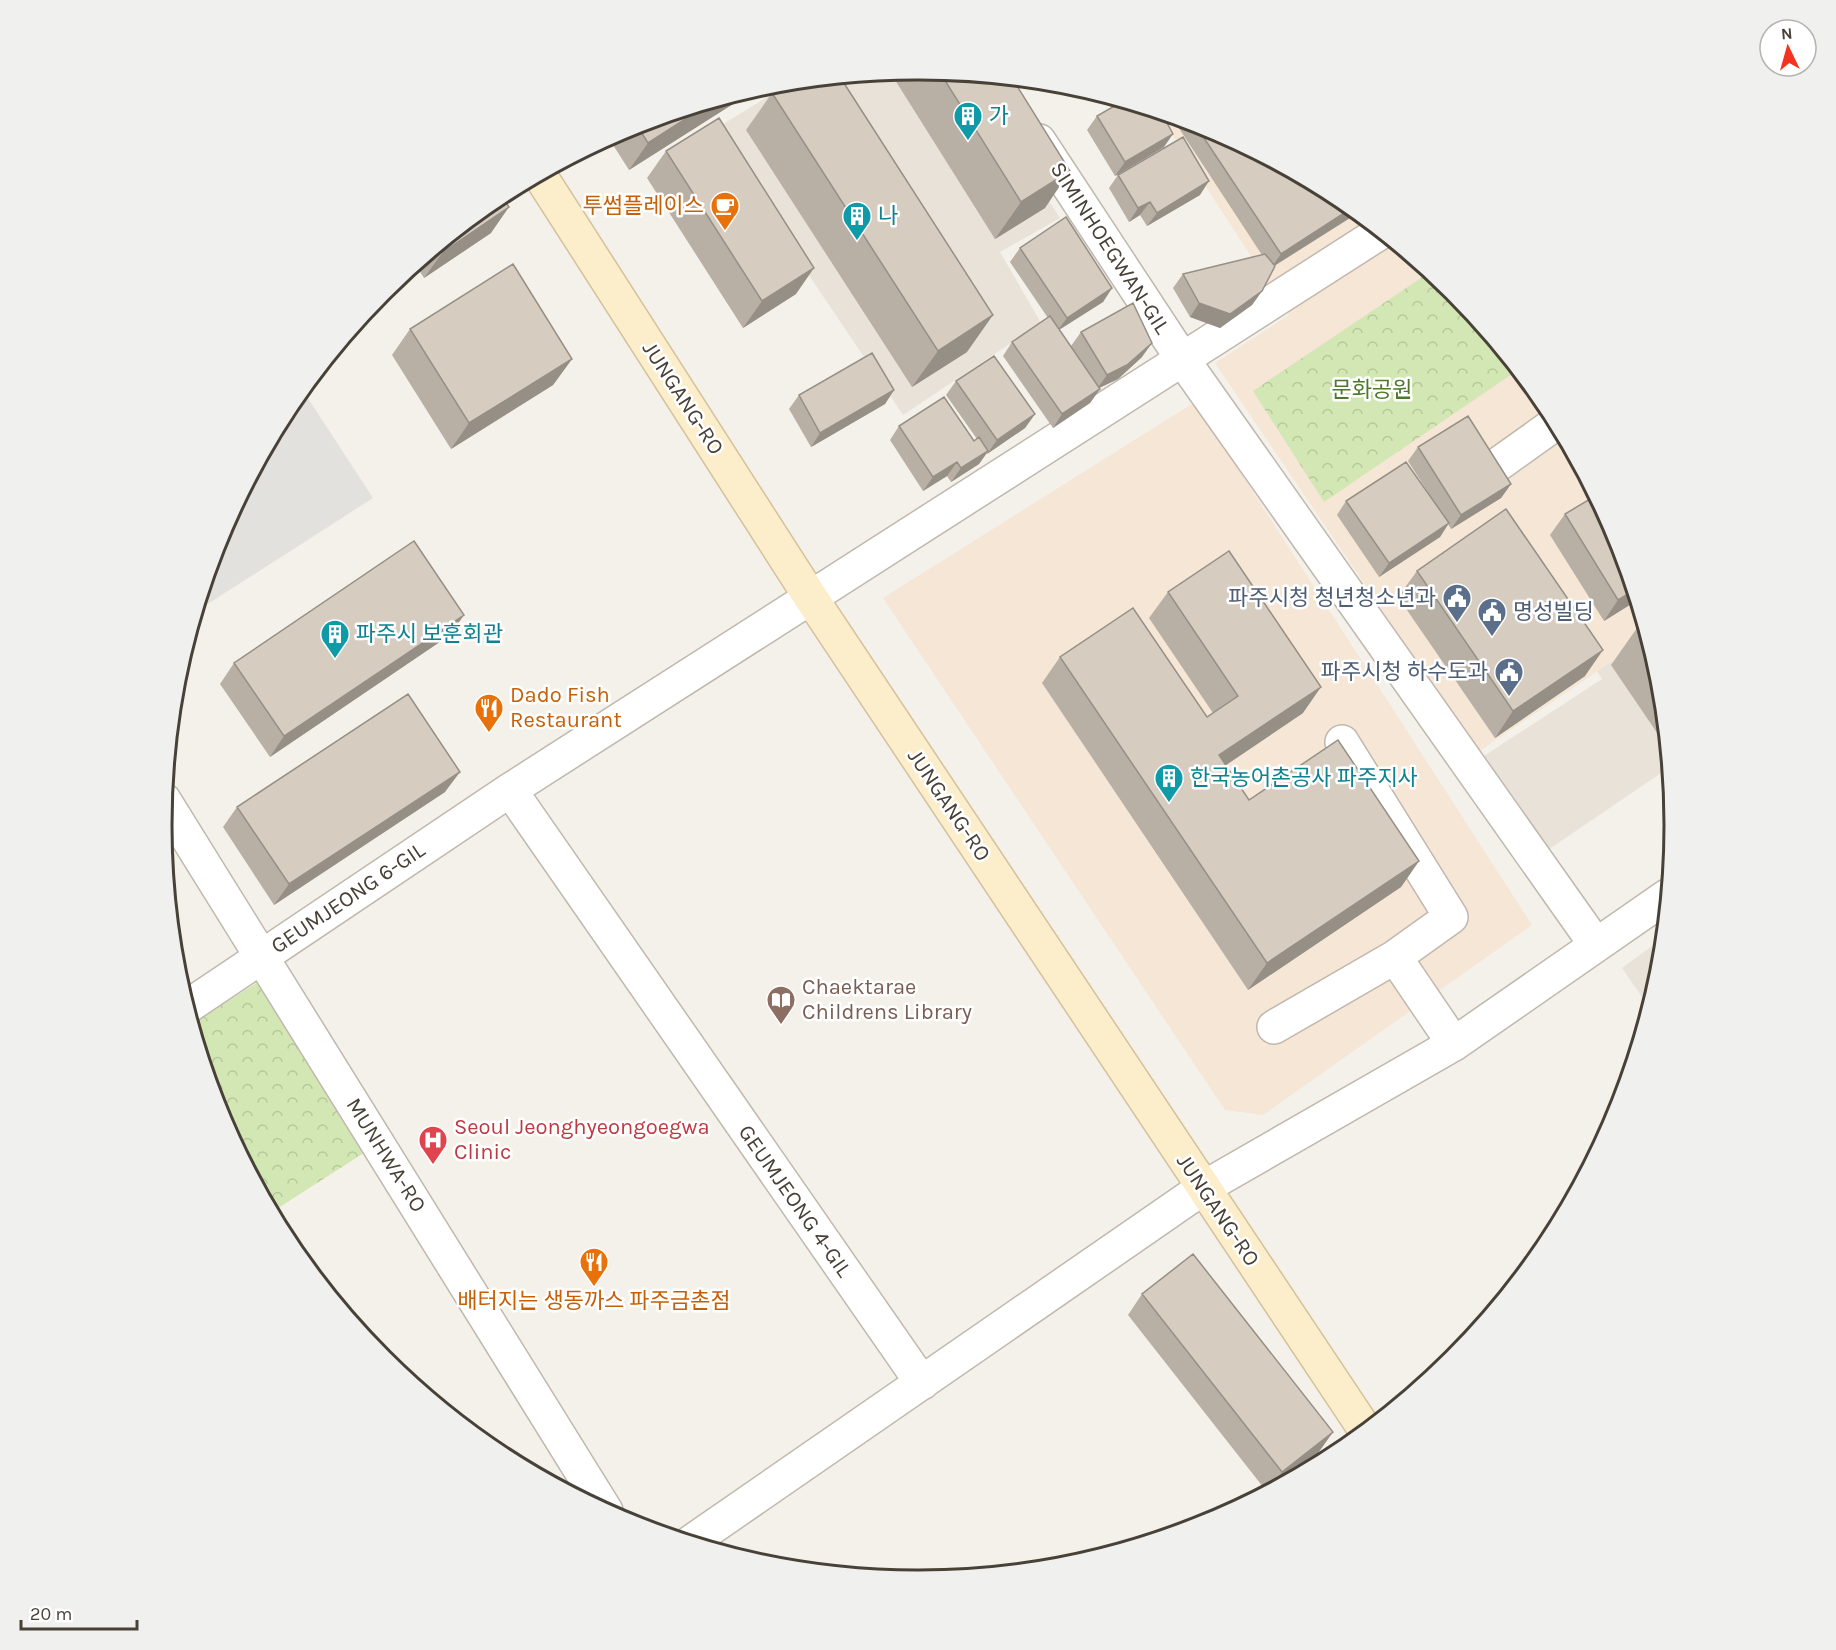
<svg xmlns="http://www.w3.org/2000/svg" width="1836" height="1650" font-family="Karla,'Noto Sans KR',sans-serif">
<defs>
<pattern id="park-crowns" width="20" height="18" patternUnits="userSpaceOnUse" patternTransform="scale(1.5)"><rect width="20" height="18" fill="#d3e7b4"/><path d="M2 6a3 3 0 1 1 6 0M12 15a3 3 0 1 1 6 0" fill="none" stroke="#b7c79c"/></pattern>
</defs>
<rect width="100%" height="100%" fill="#f4f1ea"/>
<path fill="#e8e2d8" d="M918 69 966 74 1060 218 1000 252 1041 323 903 415 712 131 793 81Z
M1643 622 1660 678 1670 786 1661 773 1545 852 1481 758 1602 679 1589 658Z
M1663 938 1659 973 1649 1007 1622 968Z"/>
<path fill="#f5e6d6" d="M1157 111 1208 127 1338 197 1453 291 1547 405 1617 536 1647 638 1478 752 1215 363 1289 315Z
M1195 402 1532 925 1263 1115 1225 1110 883 598Z"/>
<path fill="url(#park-crowns)" d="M1430 272 1453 291 1518 370 1324 502 1253 391Z
M261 980 370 1149 272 1212 219 1114 192 1024Z"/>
<path fill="#e3e1de" d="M302 389 373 498 197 611 220 535 290 405Z"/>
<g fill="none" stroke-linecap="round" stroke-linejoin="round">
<g stroke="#c0b8ad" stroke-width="36">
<path id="minor" d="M1039 141 1183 360 1596 945
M1500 463 1556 423
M1342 742 1451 917 1395 957
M510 790 922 1383
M164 800 606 1511
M187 1007 510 790 1381 232
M1274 1027 1395 957 1454 1044
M691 1542 1203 1188 1454 1044 1667 896"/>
</g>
<g stroke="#d3c19b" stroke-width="36">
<path id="secondary" d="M539 174 811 598 1366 1431"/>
</g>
<use href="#minor" stroke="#fff" stroke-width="33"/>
<use href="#secondary" stroke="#fdeecb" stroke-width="33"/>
</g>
<path fill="#b8afa5" d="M918 69 1012 78 1045 208 995 239 890 72Z
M749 90 744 97 629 170 608 137 629 126Z
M772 93 967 352 912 387 746 130Z
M1097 116 1164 147 1115 176 1087 130Z
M1171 116 1208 127 1338 197 1274 266 1262 291 1252 305 1220 328 1190 317 1173 288 1183 274 1262 255Z
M666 151 796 294 743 328 647 178Z
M1118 175 1200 195 1147 226 1140 215 1129 222 1109 188Z
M498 196 491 233 424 278 415 264Z
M1020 248 1112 288 1103 302 1059 330 1078 358 1071 346 1081 332 1142 357 1118 379 1099 388 1100 389 1090 403 1053 428 1003 356 1012 342 1048 318 1010 262Z
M410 329 572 359 553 385 451 449 392 355Z
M956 381 1035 414 1025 428 987 454V453L979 464 951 482 947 476 923 491 890 440 899 426 974 441 977 439 946 395Z
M894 390 885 404 811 447 789 409 799 395Z
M1418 447 1511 484 1501 498 1451 529 1448 524 1440 537 1379 577 1337 515 1346 501 1433 500 1408 461Z
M1565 514 1636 601 1604 621 1550 535Z
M1417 571 1585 676 1495 738 1398 597Z
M1168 592 1303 713 1226 765 1249 800 1419 861 1401 887 1248 990 1042 683 1060 657 1207 717 1213 713 1149 618Z
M1643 624 1660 678 1666 746 1611 665 1637 628Z
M450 635 270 757 220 684 234 663Z
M445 792 274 905 223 827 237 807Z
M1142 1294 1333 1432 1318 1453 1267 1492 1128 1315Z"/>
<path fill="#968f86" d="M749 90 744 97 629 170 648 143 715 100Z
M1173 134 1164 147 1115 176 1125 162Z
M1070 171 1045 208 995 239 1021 202Z
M1209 181 1200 195 1147 226 1157 213Z
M1150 202 1140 215 1129 222 1138 208Z
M509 207 491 233 424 278 443 252Z
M1352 208 1358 213 1271 268 1281 254Z
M814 268 796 294 743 328 762 301Z
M1112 288 1103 302 1057 331 1067 318Z
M1262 291 1252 305 1220 328 1190 317 1199 303Z
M993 315 967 352 912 387 938 351Z
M1152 343 1142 357 1118 379 1097 389 1107 375Z
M572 359 553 385 451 449 469 423Z
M1100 389 1090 403 1053 428 1062 414Z
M894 390 885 404 811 447 820 433Z
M1035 414 1025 428 987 454 997 440Z
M988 451 979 464 951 482 961 468Z
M957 462 947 476 923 491 933 477Z
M1511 484 1501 498 1451 529 1461 515Z
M1449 523 1440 537 1379 577 1389 563Z
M1633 591 1636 601 1604 621 1618 600Z
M464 615 450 635 270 757 284 736Z
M1603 650 1585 676 1495 738 1513 711Z
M1321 687 1303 713 1201 782 1219 755Z
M460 772 445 792 274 905 289 884Z
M1419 861 1401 887 1248 990 1267 963Z
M1333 1432 1318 1453 1268 1491 1282 1472Z"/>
<path fill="#d6ccc0" stroke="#968f86" stroke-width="1.5" d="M939 71 1012 78 1070 171 1021 202Z
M840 77 993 315 938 351 772 93 789 82Z
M715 100 648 143 636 124Z
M1123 101 1161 112 1173 134 1125 162 1097 116Z
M719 118 814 268 762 301 666 151Z
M1194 123 1208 127 1338 197 1352 208 1281 254Z
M1183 137 1209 181 1157 213 1150 202 1138 208 1118 175Z
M501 195 509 207 443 252 439 245Z
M1066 217 1112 288 1067 318 1020 248Z
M1265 254 1275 266 1262 291 1230 314 1199 303 1183 274Z
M513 264 572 359 469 423 410 329Z
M1133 303 1152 343 1127 365 1107 375 1081 332Z
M1050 316 1100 389 1062 414 1012 342Z
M872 353 894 390 820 433 799 395Z
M994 356 1035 414 997 440 956 381Z
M944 397 974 441 979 437 988 451 961 468 957 462 933 477 899 426Z
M1468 416 1511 484 1461 515 1418 447Z
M1406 462 1449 523 1389 563 1346 501Z
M1595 496 1617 536 1633 591 1618 600 1565 514Z
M1506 509 1603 650 1513 711 1417 571Z
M414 541 464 615 284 736 234 663Z
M1229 551 1321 687 1219 755 1249 800 1338 740 1419 861 1267 963 1060 657 1133 608 1207 717 1238 696 1168 592Z
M1643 624 1650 648 1637 628Z
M408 694 460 772 289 884 237 807Z
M1193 1254 1333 1432 1282 1472 1142 1294Z"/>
<defs>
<g id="building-pin" transform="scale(1.5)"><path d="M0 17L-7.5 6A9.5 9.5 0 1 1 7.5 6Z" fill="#0f9aa8" stroke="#fff"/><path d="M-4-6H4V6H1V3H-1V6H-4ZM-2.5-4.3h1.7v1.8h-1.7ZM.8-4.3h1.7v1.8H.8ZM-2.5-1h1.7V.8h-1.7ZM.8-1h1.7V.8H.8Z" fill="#fff"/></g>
<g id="cafe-pin" transform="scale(1.5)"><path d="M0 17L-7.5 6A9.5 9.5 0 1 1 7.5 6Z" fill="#e8710a" stroke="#fff"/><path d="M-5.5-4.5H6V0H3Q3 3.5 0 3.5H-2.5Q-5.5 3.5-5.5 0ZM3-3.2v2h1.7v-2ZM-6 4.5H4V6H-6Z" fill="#fff"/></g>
<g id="civic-pin" transform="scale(1.5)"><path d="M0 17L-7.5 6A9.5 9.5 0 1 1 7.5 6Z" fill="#5c6f8a" stroke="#fff"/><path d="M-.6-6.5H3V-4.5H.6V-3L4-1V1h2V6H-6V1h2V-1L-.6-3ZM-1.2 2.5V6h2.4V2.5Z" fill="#fff"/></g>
<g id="restaurant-pin" transform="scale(1.5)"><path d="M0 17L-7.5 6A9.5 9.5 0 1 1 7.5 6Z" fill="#e8710a" stroke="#fff"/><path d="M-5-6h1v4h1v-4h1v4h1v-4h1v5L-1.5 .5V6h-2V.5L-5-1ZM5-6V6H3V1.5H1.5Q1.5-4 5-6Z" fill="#fff"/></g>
<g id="library-pin" transform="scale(1.5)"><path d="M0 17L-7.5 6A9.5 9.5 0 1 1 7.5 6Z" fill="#8d6e63" stroke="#fff"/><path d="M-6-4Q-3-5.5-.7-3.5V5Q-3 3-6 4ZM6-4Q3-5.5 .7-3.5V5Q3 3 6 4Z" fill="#fff"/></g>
<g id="hospital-pin" transform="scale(1.5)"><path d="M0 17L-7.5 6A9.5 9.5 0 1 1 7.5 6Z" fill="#e0444e" stroke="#fff"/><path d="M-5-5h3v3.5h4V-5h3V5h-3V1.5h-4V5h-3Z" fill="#fff"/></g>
</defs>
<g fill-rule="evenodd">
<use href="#building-pin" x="968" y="116"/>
<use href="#cafe-pin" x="725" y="206"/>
<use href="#building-pin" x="857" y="216"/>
<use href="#civic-pin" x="1457" y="598"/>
<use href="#civic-pin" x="1492" y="612"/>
<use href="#building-pin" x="335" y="634"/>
<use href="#civic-pin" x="1509" y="672"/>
<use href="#restaurant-pin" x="489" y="708"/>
<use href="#building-pin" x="1169" y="778"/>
<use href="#library-pin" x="781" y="1000"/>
<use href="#hospital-pin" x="433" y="1140"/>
<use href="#restaurant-pin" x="594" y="1262"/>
</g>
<g text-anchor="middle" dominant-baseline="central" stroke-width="5" stroke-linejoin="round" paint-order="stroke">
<g font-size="22" fill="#0d838f" stroke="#fff" text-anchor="start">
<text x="989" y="116">가</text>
<text x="878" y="216">나</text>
<text x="356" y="634">파주시 보훈회관</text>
<text x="1190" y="778">한국농어촌공사 파주지사</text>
</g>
<g font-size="22" fill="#c56008" stroke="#fff" text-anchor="end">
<text x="704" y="206">투썸플레이스</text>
<text x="510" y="695" text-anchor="start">Dado Fish<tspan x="510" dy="25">Restaurant</tspan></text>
<text x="594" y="1301" text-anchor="middle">배터지는 생동까스 파주금촌점</text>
</g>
<g font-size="22" fill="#484138" stroke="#fff">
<text transform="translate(1110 248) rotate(57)">SIMINHOEGWAN-GIL</text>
<text transform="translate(683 398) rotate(57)">JUNGANG-RO</text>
<text transform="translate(949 805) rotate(56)">JUNGANG-RO</text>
<text transform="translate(348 898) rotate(-34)">GEUMJEONG 6-GIL</text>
<text transform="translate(386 1155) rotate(58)">MUNHWA-RO</text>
<text transform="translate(795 1201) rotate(55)">GEUMJEONG 4-GIL</text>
<text transform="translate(1218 1210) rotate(56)">JUNGANG-RO</text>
</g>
<g font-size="22" fill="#4e792c" stroke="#fff">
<text x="1372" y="390">문화공원</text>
</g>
<g font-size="22" fill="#4e5e75" stroke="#fff" text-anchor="end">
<text x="1436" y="598">파주시청 청년청소년과</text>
<text x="1513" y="612" text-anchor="start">명성빌딩</text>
<text x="1488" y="672">파주시청 하수도과</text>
</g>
<g font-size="22" fill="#785e54" stroke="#fff" text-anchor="start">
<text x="802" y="987">Chaektarae<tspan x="802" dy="25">Childrens Library</tspan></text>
</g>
<g font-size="22" fill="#be3a42" stroke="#fff" text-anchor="start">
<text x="454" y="1127">Seoul Jeonghyeongoegwa<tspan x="454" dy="25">Clinic</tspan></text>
</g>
</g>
<path d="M0 0H1836V1650H0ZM917 80H919A745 745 0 0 1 1664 825V825A745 745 0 0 1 919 1570H917A745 745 0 0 1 172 825V825A745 745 0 0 1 917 80Z" fill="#f0f0ef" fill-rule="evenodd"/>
<path fill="none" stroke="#484138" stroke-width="3" d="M917 80H919A745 745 0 0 1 1664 825V825A745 745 0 0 1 919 1570H917A745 745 0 0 1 172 825V825A745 745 0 0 1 917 80Z"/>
<g transform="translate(1788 48) rotate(355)"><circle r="28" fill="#ffffff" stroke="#b6b3af" stroke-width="1.5"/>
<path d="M0-4.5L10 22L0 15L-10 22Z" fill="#f43421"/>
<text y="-9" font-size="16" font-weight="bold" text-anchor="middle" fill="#484138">N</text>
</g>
<path d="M21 1620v9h116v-9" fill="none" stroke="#484138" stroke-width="3"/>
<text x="30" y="1620" font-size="18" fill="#484138" stroke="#ffffff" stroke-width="4.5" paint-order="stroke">20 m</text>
</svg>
